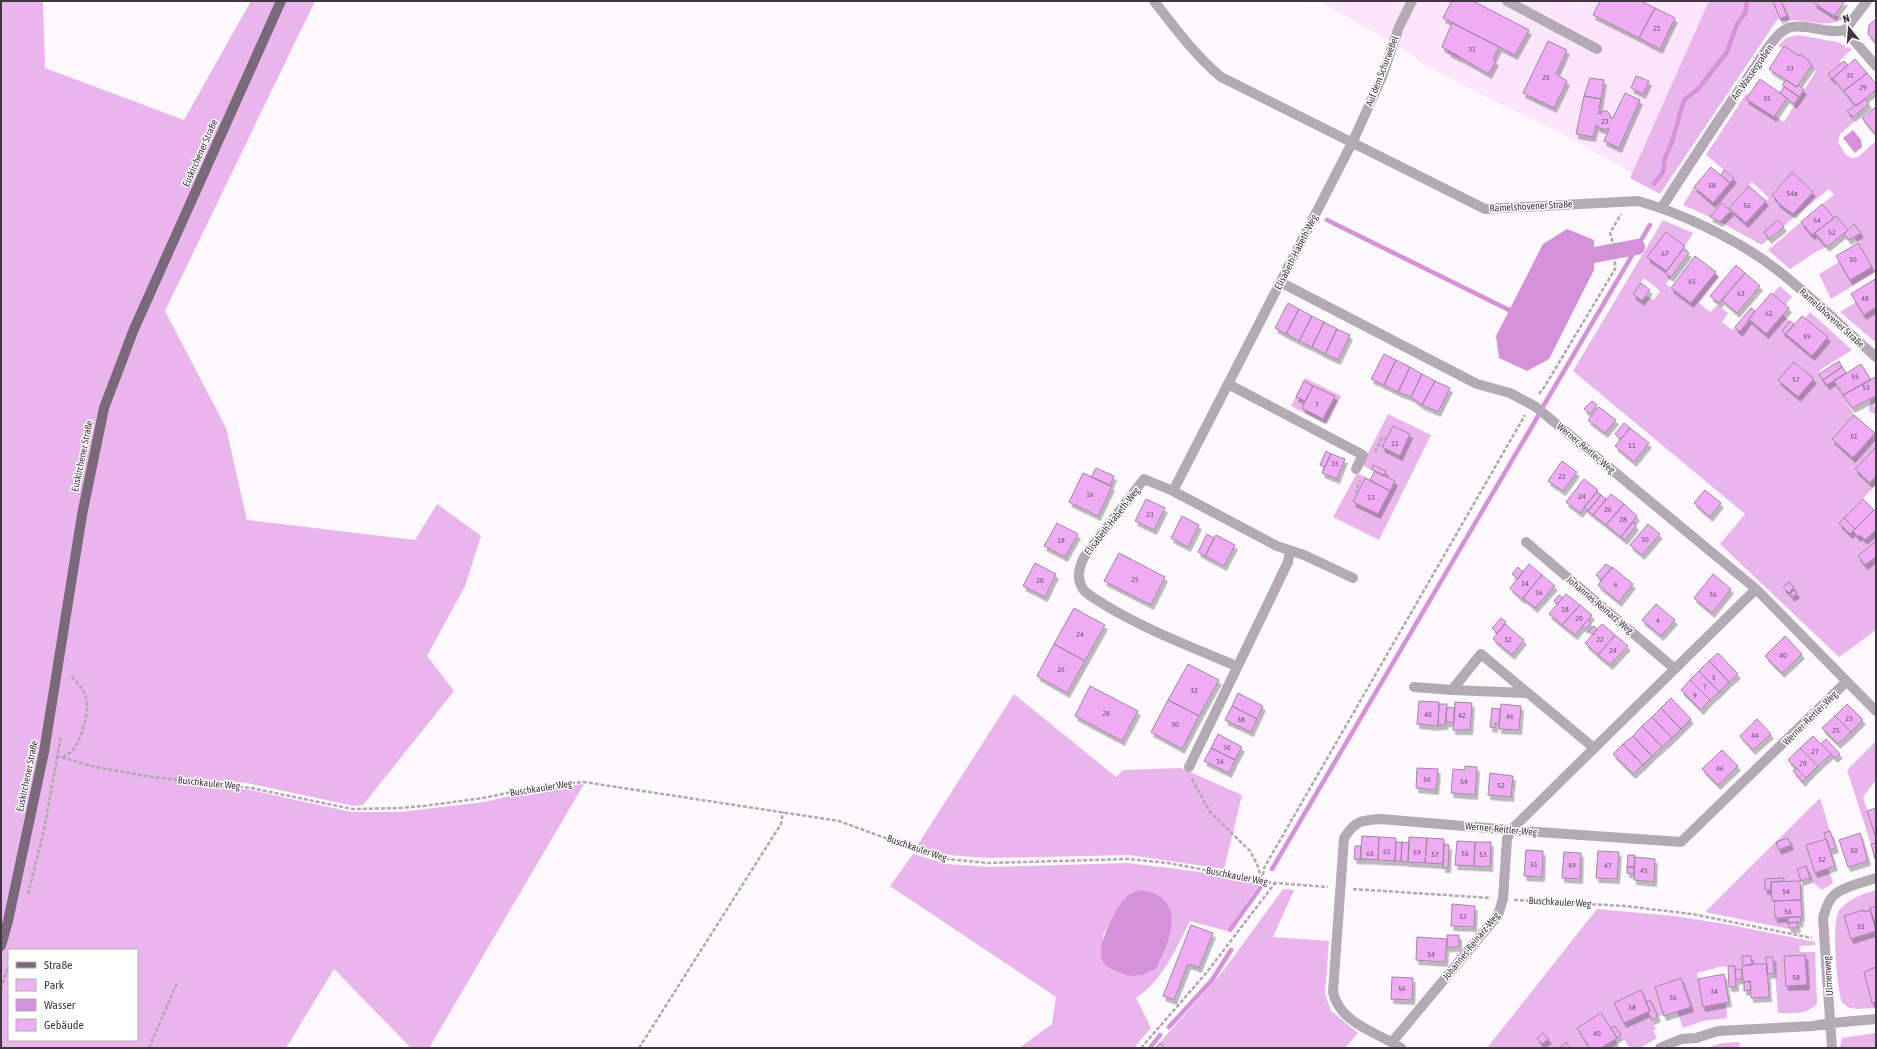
<svg xmlns="http://www.w3.org/2000/svg" width="1877" height="1049" font-family="'Asap Condensed',sans-serif">
<defs>
<filter id="shadow"><feDropShadow dx="2.5" dy="4.5" stdDeviation="0" flood-color="#0004"/></filter>
</defs>
<rect width="100%" height="100%" fill="#fef9fe"/>
<path fill="#fce5fd" d="M1320 1H1709L1632 173 1557 131 1502 105 1421 63 1414 56Z"/>
<path fill="#e9b5ec" fill-rule="evenodd" d="M1 1H43L45 68 184 120 251 1H315L165 311 226 428 247 520 415 540 437 504 481 536 465 586 427 656 454 691 363 805 354 806 247 783 200 779 198 784 250 790 351 812H400L484 802 536 790 584 784 429 1048H411L334 969 286 1048H1ZM9 950H137V1040H9Z
M1709 1H1815L1814 3 1834 16 1847 17C1823 32 1806 16 1781 21L1779 17 1660 194 1630 178Z
M1798 35 1837 42 1852 49 1840 60 1841 63 1828 74 1855 105 1847 111 1855 121 1840 134 1838 142 1846 155 1851 158 1858 157 1876 141V272L1831 299 1819 274 1839 262 1851 280 1872 266 1854 237 1861 233 1854 224 1847 229 1836 216 1834 218 1822 204 1834 195 1829 189 1794 217 1762 245 1720 222 1731 211 1746 223 1769 198 1752 182 1729 208 1722 203 1710 217 1683 205 1694 187 1714 203 1734 178 1706 155 1746 94 1749 95 1747 99 1774 117 1775 116 1784 122 1816 71 1811 67 1812 65 1809 63 1810 61 1801 55 1799 56 1778 46 1786 38ZM1792 172 1813 192 1793 214 1777 202 1778 201 1772 194Z
M1663 220 1693 233 1685 246 1666 232 1647 257 1667 271 1665 273 1671 277 1666 284 1691 303 1714 273 1719 277 1699 303 1710 312 1718 305 1728 313 1722 322 1732 330 1735 327 1740 332 1750 320 1766 334 1783 315 1790 321 1782 331 1812 356 1805 318 1810 312 1852 350 1820 370 1819 374 1827 385 1834 381 1854 415 1832 440 1853 457 1875 433 1876 434V485L1839 523 1850 534 1853 531 1858 537 1860 535 1865 540 1876 530V630L1839 657 1720 544 1745 514 1573 371ZM1644 278 1660 291 1654 300 1646 296 1642 301 1633 294Z
M1801 222 1812 235 1815 233 1827 247 1817 251 1790 269 1768 250Z
M1780 286 1792 297 1785 305 1772 294Z
M1856 302 1864 315 1874 309 1876 312V340L1874 341 1840 312Z
M1305 378 1341 396 1327 424 1291 406Z
M1876 396 1874 407 1876 408 1875 414 1869 411 1870 400Z
M1388 414 1431 435 1379 540 1333 517 1357 473 1390 490 1394 481 1362 465Z
M1014 694 1116 777 1123 770 1181 768 1242 795 1224 869 1129 855 988 858 948 855 917 846Z
M1876 741V780L1863 797 1876 838V843L1871 844 1847 770Z
M1820 798 1830 831 1824 833 1826 839 1806 846 1815 872 1828 868 1833 883 1822 890 1808 878H1810L1806 866 1797 869 1801 881H1784V878L1765 879V890H1771L1775 918 1788 917 1789 929 1705 912Z
M913 854 947 864 989 867 1128 863 1193 871 1260 883 1227 931 1190 921C1176 949 1162 981 1136 998L1151 1028 1134 1048H1019L1052 1024 1056 997 890 886ZM1141 890 1169 906C1174 930 1167 948 1156 969 1134 980 1125 977 1105 965L1103 935 1125 898 1133 892Z
M1283 889 1294 890 1273 937 1329 941 1325 994 1331 1011 1358 1033 1345 1048H1155L1224 970Z
M1876 890V967L1864 972 1872 1003 1876 1002V1008L1857 1009 1850 1008 1842 1003C1837 988 1831 924 1839 911 1847 899 1863 894 1876 890Z
M1597 909 1674 916 1731 925 1815 942V945L1799 946 1800 952H1815L1817 1004C1806 1015 1792 1013 1778 1013L1774 957H1766L1767 964H1752L1751 956H1742V969L1735 970 1734 966 1719 967 1697 973 1703 1007 1726 1003 1727 1018 1703 1021 1683 1028 1677 1011 1691 1007 1681 978 1655 987 1664 1014 1658 1017 1650 1001 1615 1003 1624 1023 1648 1012 1656 1029 1653 1031 1657 1038 1640 1048H1630L1615 1026 1611 1028 1601 1013 1578 1028 1590 1048H1570L1566 1042 1559 1048H1487Z
M1876 1033V1048H1840L1842 1038Z
M1615 1039 1620 1048H1601Z
M1739 1042 1740 1048H1706L1722 1043Z"/>
<path fill="#d591da" d="M1853 130 1861 140 1862 147 1855 153 1843 138Z
M1567 229 1594 240V270L1549 359 1527 371 1499 358 1496 336 1543 244Z
M1141 890C1188 897 1171 940 1156 969 1143 976 1132 979 1118 972 1114 970 1108 968 1105 965 1092 952 1115 909 1125 898 1130 893 1135 891 1141 890Z"/>
<g fill="none" stroke-linecap="round" stroke-linejoin="round">
<path stroke="#d591da" stroke-width="4.5" d="M1654 184 1663 172 1665 158 1672 142 1684 100 1698 89 1727 52 1737 24 1745 13 1747 1
M1327 220 1509 310
M1541 410 1650 225
M1272 869 1541 411
M1230 930 1260 888
M1169 1027 1212 980 1231 950
M1150 1048 1160 1035"/>
<path stroke="#d591da" stroke-width="16" d="M1594 255 1637 247"/>
</g>
<path fill="#f0abf5" stroke="#9e889f" filter="url(#shadow)" d="M1452 1H1473L1529 30 1515 55 1443 18Z
M1600 1H1641L1655 8 1639 38 1593 15Z
M1773 1H1781L1787 16 1780 19Z
M1815 1H1845L1834 16 1814 3Z
M1655 8 1675 18 1660 49 1639 38Z
M1876 19V43L1868 34 1869 25Z
M1452 23 1499 47 1493 59 1496 61 1489 74 1442 47Z
M1548 41 1567 50 1556 74 1567 81 1554 108 1523 93Z
M1784 46 1799 56 1800 54 1810 61 1809 63 1812 65 1797 87 1769 69Z
M1449 51 1460 57V58L1448 52Z
M1855 59 1867 73 1844 91 1833 78Z
M1844 61 1848 65 1833 78V80L1828 74Z
M1867 73 1876 84V90L1856 106 1844 91Z
M1636 76 1649 81 1643 94 1631 88Z
M1590 78 1604 80 1601 99 1584 96Z
M1760 79 1787 98 1774 117 1746 99Z
M1786 80 1797 87 1798 85 1804 90 1799 97 1782 85Z
M1784 87 1799 97 1794 104 1780 93Z
M1625 93 1640 100 1619 148 1604 141 1609 129 1607 128 1606 130 1597 127V125H1596L1593 137 1576 134 1584 96 1601 99 1598 114H1601L1603 111H1607L1610 114 1611 118H1613Z
M1865 99 1869 104 1853 117 1847 111Z
M1876 107V135L1862 118Z
M1711 167 1730 183 1713 203 1694 187Z
M1724 170 1734 178 1730 183 1721 175Z
M1792 172 1813 192 1793 214 1777 202 1778 201 1772 195Z
M1749 186 1766 201 1746 223 1729 208Z
M1722 203 1731 211 1720 222 1710 217Z
M1822 204 1834 218 1812 235 1801 222Z
M1836 216 1848 230 1827 247 1815 233Z
M1778 220 1784 227 1769 239 1764 232Z
M1854 224 1861 233 1849 240 1844 234Z
M1666 232 1685 246 1667 271 1647 257Z
M1858 243 1872 267 1850 280 1836 256Z
M1683 249 1689 253 1671 277 1665 273Z
M1695 256 1716 272 1691 303 1671 288Z
M1736 265 1745 273 1719 303 1710 296Z
M1745 273 1760 286 1737 313 1722 300Z
M1875 279 1876 307 1864 315 1851 294Z
M1641 283 1650 290 1642 301 1633 294Z
M1771 293 1789 308 1766 334 1749 319Z
M1288 303 1299 309 1286 334 1275 328Z
M1751 308 1755 311 1740 332 1735 327Z
M1299 309 1312 316 1299 341 1286 334Z
M1312 316 1324 322 1312 347 1299 341Z
M1802 316 1828 337 1812 356 1786 334Z
M1790 321 1794 324 1786 334 1782 331Z
M1324 322 1337 329 1325 354 1312 347Z
M1337 329 1350 335 1338 360 1325 354Z
M1384 354 1396 360 1384 385 1371 379Z
M1396 360 1410 367 1398 392 1384 385Z
M1839 361 1842 367 1823 380 1819 374Z
M1794 362 1814 379 1798 397 1778 380Z
M1861 364 1871 380 1843 395 1834 381Z
M1410 367 1422 374 1411 397 1398 392Z
M1842 367 1846 373 1827 385 1823 380Z
M1422 374 1435 381 1422 405 1411 397Z
M1875 377 1876 396 1852 408 1843 395Z
M1304 381 1313 386 1305 401 1296 397Z
M1435 381 1450 388 1438 412 1422 405Z
M1313 386 1335 396 1323 419 1302 408Z
M1592 401 1597 405 1590 414 1584 409Z
M1599 407 1616 420 1605 433 1588 420Z
M1854 415 1875 433 1853 458 1832 439Z
M1624 423 1630 428 1621 439 1615 434Z
M1393 426 1410 434 1400 456 1382 447Z
M1630 428 1649 443 1634 462 1615 446Z
M1876 447V476L1870 483 1855 469Z
M1326 451 1331 454 1325 467 1320 465Z
M1331 454 1345 459 1337 479 1322 473Z
M1562 461 1577 472 1563 491 1548 481Z
M1373 465 1386 471 1383 476 1371 469Z
M1096 468 1114 476 1110 486 1091 477Z
M1375 471 1395 481 1390 491 1370 480Z
M1083 473 1112 486 1098 516 1069 502Z
M1365 478 1390 491 1378 514 1353 502Z
M1584 479 1598 490 1580 513 1566 502Z
M1705 490 1721 503 1710 517 1694 503Z
M1597 492 1601 495 1588 511 1584 507Z
M1611 494 1624 504 1606 525 1593 515Z
M1601 495 1606 499 1593 515 1588 511Z
M1146 499 1165 508 1154 530 1135 521Z
M1863 499 1874 510 1855 529 1844 518Z
M1624 504 1637 516 1621 537 1606 525Z
M1874 510 1876 512V530L1865 540 1860 535 1858 537 1853 531Z
M1182 516 1199 525 1188 547 1171 538Z
M1844 518 1855 529 1850 534 1839 523Z
M1633 522 1636 526 1625 540 1621 537Z
M1057 523 1078 534 1065 557 1044 546Z
M1648 524 1660 534 1642 555 1630 545Z
M1207 534 1214 538 1205 556 1198 552Z
M1216 535 1235 545 1224 566 1205 556Z
M1876 541V557L1865 565 1858 556Z
M1119 553 1165 577 1151 605 1104 581Z
M1035 563 1056 574 1045 597 1023 586Z
M1529 564 1542 575 1522 599 1510 588Z
M1606 564 1612 568 1602 580 1596 575Z
M1518 567 1523 572 1518 579 1512 574Z
M1612 567 1633 584 1619 602 1598 585Z
M1713 574 1731 589 1712 613 1694 598Z
M1542 575 1555 586 1535 608 1523 598Z
M1789 582 1794 587 1789 593 1783 587Z
M1794 590 1797 593 1792 597 1790 594Z
M1566 594 1580 605 1562 625 1549 614Z
M1559 595 1563 598 1557 604 1554 601Z
M1656 604 1675 620 1661 636 1642 620Z
M1580 605 1592 615 1575 635 1562 625Z
M1074 608 1105 625 1085 661 1054 644Z
M1501 618 1506 622 1497 633 1492 628Z
M1588 620 1591 623 1586 629 1582 626Z
M1505 624 1524 640 1512 655 1493 639Z
M1602 624 1615 635 1598 655 1585 643Z
M1594 626 1597 629 1593 635 1589 631Z
M1615 635 1628 646 1610 665 1598 655Z
M1785 636 1802 654 1782 673 1765 656Z
M1054 644 1085 661 1067 693 1037 676Z
M1718 653 1738 674 1729 682 1709 661Z
M1709 661 1729 682 1719 692 1699 671Z
M1188 664 1219 680 1199 716 1168 700Z
M1699 671 1719 692 1710 700 1690 680Z
M1690 680 1710 700 1701 710 1681 690Z
M1090 686 1138 711 1122 741 1075 716Z
M1238 693 1263 706 1257 719 1232 706Z
M1671 698 1691 719 1681 729 1661 708Z
M1168 700 1199 716 1182 749 1151 732Z
M1419 701 1439 702 1438 726 1417 724Z
M1455 702 1472 703 1470 730H1453Z
M1439 704H1447L1445 725H1438Z
M1501 704 1521 706 1519 730 1499 729Z
M1847 704 1863 720 1851 732 1835 716Z
M1232 706 1257 719 1251 732 1225 720Z
M1447 707 1455 708 1454 723 1446 722Z
M1492 708 1500 709 1499 723H1495V728L1490 727Z
M1661 708 1681 729 1672 738 1652 717Z
M1835 716 1851 732 1838 744 1822 728Z
M1652 717 1672 738 1662 747 1642 726Z
M1757 719 1771 734 1753 750 1740 736Z
M1642 726 1662 747 1652 756 1633 736Z
M1218 734 1242 747 1235 760 1211 748Z
M1633 736 1652 756 1643 765 1623 744Z
M1813 736 1831 754 1818 766 1800 748Z
M1826 739 1840 754 1835 758 1821 744Z
M1623 744 1643 765 1633 774 1613 754Z
M1211 748 1235 760 1229 773 1204 761Z
M1800 748 1818 766 1806 778 1788 760Z
M1722 750 1738 766 1718 785 1702 769Z
M1465 766 1477 767 1475 795 1451 793 1453 769 1465 770Z
M1417 768 1438 769 1436 790 1416 788Z
M1796 768 1806 778 1803 782 1793 771Z
M1490 773 1513 776 1511 797 1488 795Z
M1876 808V838L1867 811Z
M1830 831 1836 848 1830 850 1824 833Z
M1860 833 1868 861 1848 867 1839 840Z
M1362 836 1379 837 1378 860 1360 859Z
M1379 837 1396 838 1395 861 1378 860Z
M1409 837 1427 838 1425 863 1408 862Z
M1427 838 1444 839 1443 864 1425 863Z
M1788 838 1791 845 1779 850 1776 842Z
M1826 839 1835 866 1815 873 1806 845Z
M1457 841 1475 842 1474 866 1455 865Z
M1396 842H1402L1401 861H1395Z
M1402 842 1409 843 1408 862 1401 861Z
M1475 842H1491L1490 867 1474 866Z
M1876 843V859H1875L1871 844Z
M1444 845H1449L1448 868H1443Z
M1355 846H1361V860L1354 859Z
M1526 850 1543 851 1542 877 1524 876Z
M1598 851 1619 852 1617 879 1596 878Z
M1564 852 1581 853 1580 879 1562 878Z
M1628 855H1635L1634 867H1627Z
M1635 857 1655 859 1654 882 1634 880Z
M1806 866 1810 878 1801 881 1797 869Z
M1627 867H1634V874L1627 873Z
M1784 878V881L1771 882V890H1765V879Z
M1800 881 1801 900 1772 901 1771 882Z
M1801 900 1802 917 1775 918 1774 901Z
M1452 904 1475 906 1474 927 1451 926Z
M1876 906V924H1875L1870 908Z
M1864 910V912L1870 910 1876 931 1851 939 1844 916Z
M1788 917H1800L1801 922 1788 923Z
M1797 922 1798 928H1789L1788 923Z
M1191 925 1213 933 1199 968 1188 964 1174 1000 1163 996Z
M1447 935H1459V947H1447Z
M1417 937 1447 939 1445 962 1416 960Z
M1805 955 1807 985 1786 986 1784 956Z
M1742 956H1751L1752 965 1743 966Z
M1766 957H1773L1774 973 1767 974Z
M1752 964H1767L1769 997 1751 998 1750 981 1743 982 1742 966Z
M1728 966H1735L1736 987H1729Z
M1876 967V1002L1872 1003 1864 972Z
M1742 969V979L1736 980 1735 970Z
M1724 974 1729 1002 1703 1007 1698 979Z
M1392 977 1413 978 1412 1000 1391 999Z
M1681 978 1691 1007 1664 1016 1655 987Z
M1750 981 1751 990 1744 991V982Z
M1641 990 1650 1011 1624 1023 1614 1003Z
M1650 1000 1658 1017 1652 1020 1648 1012 1650 1011 1646 1002Z
M1601 1013 1617 1038 1601 1048H1590L1577 1028Z
M1615 1026 1621 1035 1617 1038 1611 1028Z
M1543 1033 1549 1039 1542 1044 1537 1038Z
M1566 1042 1570 1048H1559Z
M1160 1043 1165 1048H1156Z"/>
<g fill="none" stroke-linecap="round" stroke-linejoin="round">
<path stroke="#b0a9b0" stroke-width="2.5" stroke-dasharray="4 2" stroke-linecap="butt" d="M1539 394 1545 386 1615 269V249L1610 233 1621 214
M1375 452 1382 437 1386 439
M1358 493 1356 491 1360 480
M56 756 96 767 152 777 251 788 352 809 400 808 424 806 483 798 541 786 584 782 839 821 915 849 947 859 988 863 1129 859 1168 863 1275 883 1328 887
M63 758C66 755 71 753 73 750 82 740 91 707 85 694 81 687 76 681 70 675
M1192 779 1210 812 1250 851 1257 864 1262 880
M1262 881 1264 868 1525 415
M1353 889 1491 898
M28 894 44 830 61 736
M1514 900 1625 906 1692 914 1812 938
M1 989 9 963
M149 1048 177 983
M639 1048 781 824 783 812
M1141 1048 1207 972 1275 883"/>
<path stroke="#b4aab5" stroke-width="10" d="M1154 1C1175 28 1195 55 1221 77L1485 209 1638 201C1682 213 1740 241 1776 269 1811 296 1843 328 1876 357
M1507 1 1597 49
M1845 30 1867 1
M1662 207C1691 162 1720 117 1751 73 1760 60 1774 34 1788 28 1804 22 1827 35 1845 30L1876 66
M1280 282 1477 384 1510 393 1536 407 1756 589 1876 711
M1228 384 1363 455 1356 469
M1173 491 1353 141 1382 77 1399 27 1412 1
M1526 542 1675 669
M1236 666C1192 647 1146 630 1105 605 1098 600 1088 596 1083 589 1076 578 1079 568 1084 557L1144 479 1173 491 1277 546 1304 555 1353 578
M1414 687 1452 690 1481 654 1594 748
M1452 690 1528 693
M1189 767 1288 562 1290 551
M1392 1042 1498 915 1503 899 1507 839 1511 830 1756 589
M1401 1048C1377 1032 1340 1024 1333 992L1344 838C1355 821 1361 820 1381 819L1511 830 1681 842 1846 682
M1660 1048 1681 1039 1696 1038 1718 1031 1813 1026 1831 1023 1876 1019
M1832 1048 1823 918C1825 911 1828 900 1834 895 1845 886 1862 883 1876 878"/>
<path stroke="#7a687b" stroke-width="10" d="M1 946 8 921 44 752 82 515 104 408 134 329 281 1"/>
</g>
<g text-anchor="middle" dominant-baseline="central" stroke-width="3" stroke-linejoin="round" paint-order="stroke">
<g font-size="8" fill="#6c546e">
<text x="1657" y="28">21</text>
<text x="1472" y="49">31</text>
<text x="1790" y="68">33</text>
<text x="1850" y="75">31</text>
<text x="1546" y="77">25</text>
<text x="1863" y="87">29</text>
<text x="1767" y="98">35</text>
<text x="1605" y="121">23</text>
<text x="1712" y="185">58</text>
<text x="1792" y="193">54a</text>
<text x="1747" y="205">56</text>
<text x="1817" y="220">54</text>
<text x="1832" y="232">52</text>
<text x="1665" y="253">67</text>
<text x="1853" y="259">50</text>
<text x="1692" y="281">65</text>
<text x="1741" y="293">63</text>
<text x="1865" y="298">48</text>
<text x="1769" y="313">61</text>
<text x="1807" y="336">59</text>
<text x="1855" y="376">55</text>
<text x="1796" y="379">57</text>
<text x="1866" y="387">53</text>
<text x="1317" y="404">7</text>
<text x="1854" y="436">51</text>
<text x="1395" y="443">11</text>
<text x="1632" y="445">11</text>
<text x="1335" y="463">15</text>
<text x="1562" y="476">22</text>
<text x="1090" y="494">16</text>
<text x="1582" y="496">24</text>
<text x="1371" y="497">13</text>
<text x="1608" y="509">26</text>
<text x="1150" y="514">23</text>
<text x="1623" y="519">28</text>
<text x="1645" y="539">30</text>
<text x="1061" y="540">18</text>
<text x="1135" y="579">25</text>
<text x="1040" y="580">20</text>
<text x="1525" y="583">14</text>
<text x="1616" y="584">6</text>
<text x="1539" y="592">16</text>
<text x="1713" y="594">36</text>
<text x="1565" y="609">18</text>
<text x="1579" y="618">20</text>
<text x="1658" y="620">4</text>
<text x="1080" y="634">24</text>
<text x="1508" y="639">32</text>
<text x="1600" y="639">22</text>
<text x="1613" y="650">24</text>
<text x="1783" y="655">40</text>
<text x="1061" y="669">26</text>
<text x="1714" y="677">5</text>
<text x="1705" y="686">7</text>
<text x="1194" y="690">32</text>
<text x="1695" y="695">9</text>
<text x="1106" y="713">28</text>
<text x="1428" y="714">40</text>
<text x="1462" y="715">42</text>
<text x="1510" y="716">46</text>
<text x="1849" y="718">23</text>
<text x="1241" y="719">38</text>
<text x="1175" y="724">30</text>
<text x="1836" y="730">25</text>
<text x="1755" y="735">44</text>
<text x="1227" y="747">36</text>
<text x="1815" y="751">27</text>
<text x="1220" y="761">34</text>
<text x="1803" y="763">29</text>
<text x="1720" y="768">46</text>
<text x="1427" y="779">56</text>
<text x="1464" y="781">54</text>
<text x="1501" y="785">52</text>
<text x="1854" y="850">50</text>
<text x="1387" y="851">61</text>
<text x="1417" y="852">59</text>
<text x="1370" y="853">63</text>
<text x="1465" y="853">55</text>
<text x="1435" y="854">57</text>
<text x="1483" y="854">53</text>
<text x="1822" y="859">52</text>
<text x="1534" y="864">51</text>
<text x="1572" y="865">49</text>
<text x="1608" y="865">47</text>
<text x="1644" y="870">45</text>
<text x="1786" y="891">54</text>
<text x="1788" y="911">56</text>
<text x="1463" y="916">52</text>
<text x="1861" y="926">55</text>
<text x="1431" y="954">54</text>
<text x="1796" y="977">58</text>
<text x="1402" y="988">56</text>
<text x="1714" y="991">34</text>
<text x="1673" y="997">36</text>
<text x="1632" y="1007">38</text>
<text x="1597" y="1033">40</text>
</g>
<g font-size="10" fill="#403741" stroke="#fff">
<text transform="translate(1382 71) rotate(-69)">Auf dem Schurweßel</text>
<text transform="translate(1752 72) rotate(-55)">Am Wassergraben</text>
<text transform="translate(200 153) rotate(-66)">Euskirchener Straße</text>
<text transform="translate(1531 206) rotate(-3)">Ramelshovener Straße</text>
<text transform="translate(1296 252) rotate(-63)">Elisabeth-Habeth-Weg</text>
<text transform="translate(1832 318) rotate(42)">Ramelshovener Straße</text>
<text transform="translate(1586 448) rotate(40)">Werner-Reitler-Weg</text>
<text transform="translate(82 456) rotate(-78)">Euskirchener Straße</text>
<text transform="translate(1112 521) rotate(-52)">Elisabeth-Habeth-Weg</text>
<text transform="translate(1600 605) rotate(40)">Johannes-Reinarz-Weg</text>
<text transform="translate(1810 718) rotate(-45)">Werner-Reitler-Weg</text>
<text transform="translate(27 776) rotate(-78)">Euskirchener Straße</text>
<text transform="translate(209 783) rotate(6)">Buschkauler Weg</text>
<text transform="translate(541 788) rotate(-9)">Buschkauler Weg</text>
<text transform="translate(1501 829) rotate(5)">Werner-Reitler-Weg</text>
<text transform="translate(917 848) rotate(19)">Buschkauler Weg</text>
<text transform="translate(1237 876) rotate(11)">Buschkauler Weg</text>
<text transform="translate(1560 902) rotate(3)">Buschkauler Weg</text>
<text transform="translate(1471 946) rotate(-51)">Johannes-Reinarz-Weg</text>
<text transform="translate(1828 976) rotate(-94)">Ulmenweg</text>
</g>
</g>
<rect width="1877" height="1049" fill="none" stroke="#403741" stroke-width="4"/>
<rect x="8" y="949" width="130" height="92" fill="#ffffff" stroke="#b3afb3"/>
<rect x="16" y="962" width="20" height="6" fill="#7a687b" stroke="#b3afb3"/>
<text x="44" y="969" font-size="12" fill="#403741">Straße</text>
<rect x="16" y="979" width="20" height="12" fill="#e9b5ec" stroke="#b3afb3"/>
<text x="44" y="989" font-size="12" fill="#403741">Park</text>
<rect x="16" y="999" width="20" height="12" fill="#d591da" stroke="#b3afb3"/>
<text x="44" y="1009" font-size="12" fill="#403741">Wasser</text>
<rect x="16" y="1019" width="20" height="12" fill="#f0abf5" stroke="#b3afb3"/>
<text x="44" y="1029" font-size="12" fill="#403741">Gebäude</text>
<g transform="translate(1849 28) rotate(343)" stroke="#ffffff" stroke-width="3" paint-order="stroke">
<path d="M0-3L7 15L0 10L-7 15Z" fill="#403741"/>
<text y="-6" font-size="11" font-weight="bold" text-anchor="middle" fill="#403741">N</text>
</g>
</svg>
